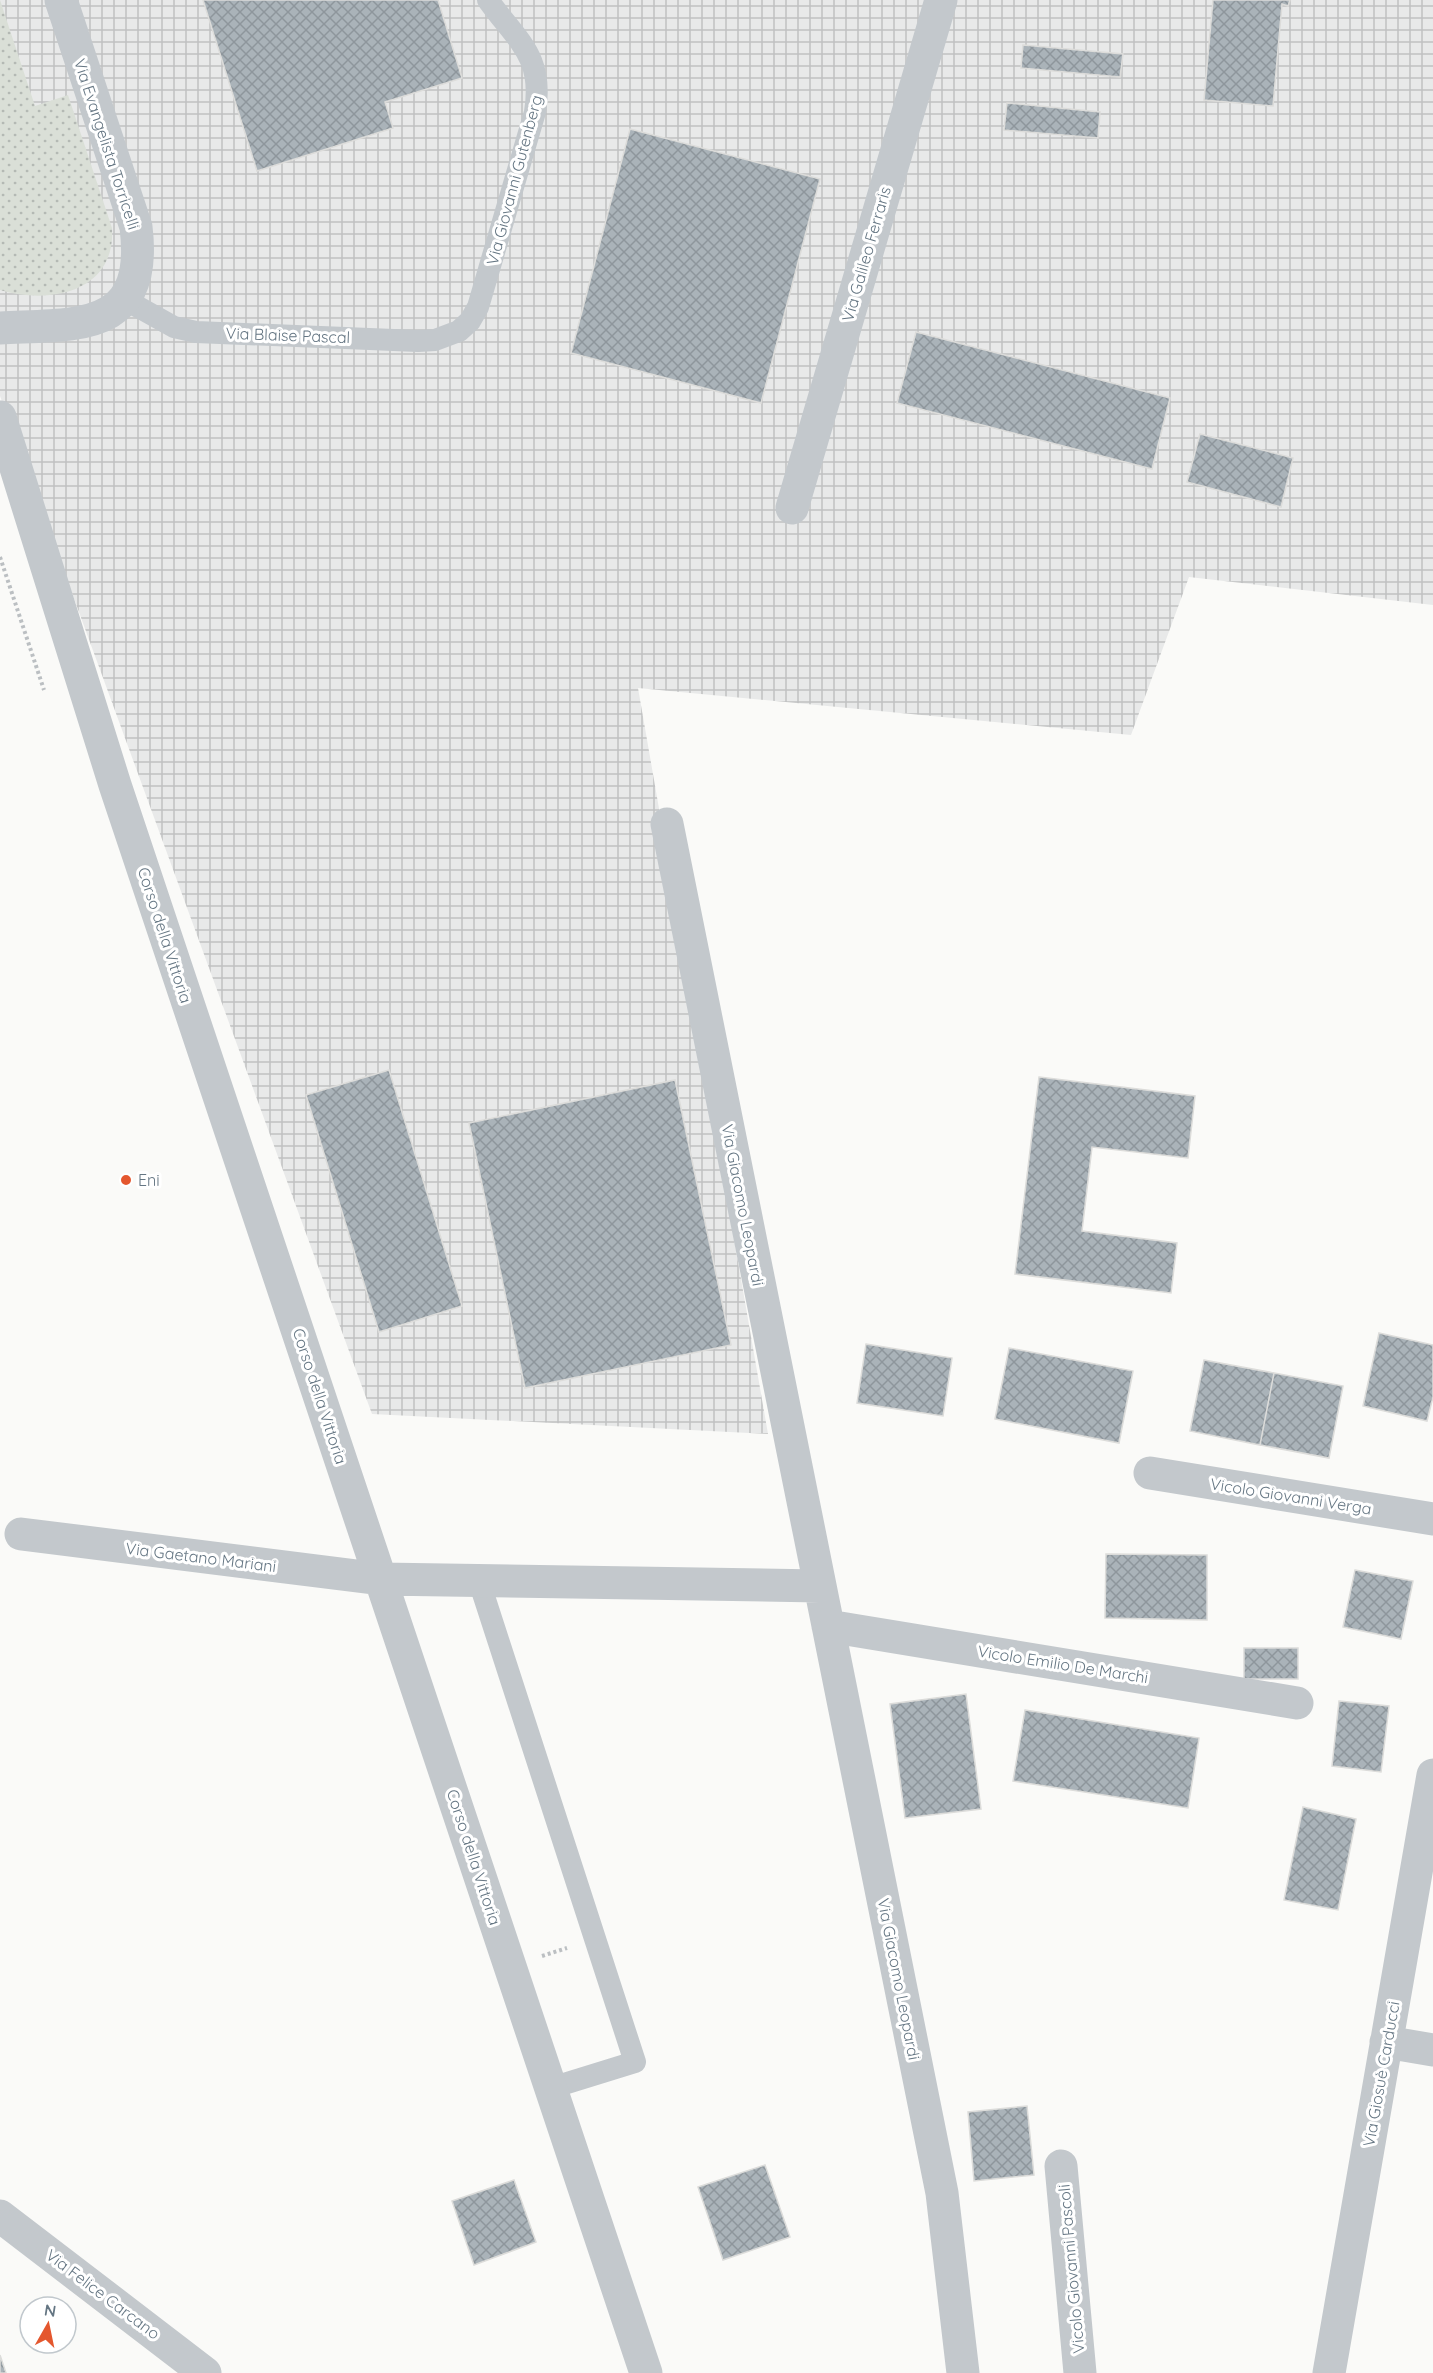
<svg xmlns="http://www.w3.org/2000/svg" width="1433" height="2373" font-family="Quicksand,sans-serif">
<defs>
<pattern id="industrial-grid" width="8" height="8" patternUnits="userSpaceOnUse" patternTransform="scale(1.5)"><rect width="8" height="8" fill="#e8e9e9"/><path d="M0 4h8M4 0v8" fill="none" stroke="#c0c1c2"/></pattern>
<pattern id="grass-dots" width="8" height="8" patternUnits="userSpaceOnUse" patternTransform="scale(1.5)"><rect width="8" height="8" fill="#dadfd7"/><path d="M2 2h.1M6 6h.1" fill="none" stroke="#b4b9b4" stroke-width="1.8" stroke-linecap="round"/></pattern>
<pattern id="building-cross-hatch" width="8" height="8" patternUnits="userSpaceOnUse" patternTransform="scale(1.5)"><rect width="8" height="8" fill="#aab3b9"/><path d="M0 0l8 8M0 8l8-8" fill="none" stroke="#8e969c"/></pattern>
</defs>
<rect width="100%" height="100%" fill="#fafaf8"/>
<path fill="url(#industrial-grid)" d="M0 0H1433V605L1189 577 1131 735 638 688 768 1434 372 1414 0 396Z"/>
<path fill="url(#grass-dots)" d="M0 0 35 106 68 95 112 228C116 292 50 305 0 290Z"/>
<path fill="url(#building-cross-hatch)" stroke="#dcdcda" stroke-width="1.5" d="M203 0H438L462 78 385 102 393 128 257 171Z
M1213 0H1290L1288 6 1282 4 1273 106 1204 100Z
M1023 45 1123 54 1120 77 1021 68Z
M1007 103 1100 112 1098 138 1004 130Z
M630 129 820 179 761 403 571 353Z
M916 332 1170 398 1152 469 897 403Z
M1200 434 1293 458 1281 507 1187 482Z
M389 1070 462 1306 379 1332 306 1095Z
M1039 1077 1195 1096 1188 1158 1092 1147 1082 1231 1177 1243 1171 1293 1015 1274Z
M675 1080 731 1345 525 1388 469 1123Z
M1379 1333 1433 1345V1397L1427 1421 1363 1406Z
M866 1344 952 1358 943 1416 857 1403Z
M1009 1348 1133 1371 1119 1443 995 1419Z
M1204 1360 1274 1373 1260 1445 1190 1431Z
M1274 1373 1343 1386 1329 1458 1260 1445Z
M1106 1554 1207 1555V1620L1105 1618Z
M1355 1570 1413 1581 1401 1639 1343 1627Z
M1244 1648H1298V1679H1244Z
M966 1694 981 1809 905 1818 890 1704Z
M1339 1701 1389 1706 1381 1772 1332 1766Z
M1025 1710 1199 1738 1188 1808 1013 1781Z
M1303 1807 1356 1819 1338 1910 1284 1900Z
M1027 2106 1034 2175 974 2181 968 2112Z
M765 2165 790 2237 723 2260 698 2187Z
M514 2180 536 2242 474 2265 452 2201Z
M0 2355 6 2373H0Z"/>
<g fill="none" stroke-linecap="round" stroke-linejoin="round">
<path stroke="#bbbfc2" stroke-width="4" stroke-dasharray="3 3" stroke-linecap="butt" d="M0 557 44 690
M542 1956 567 1948"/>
<path stroke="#c3c8cc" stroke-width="22" d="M124 299 174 327 196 332 418 341 435 340 459 331 470 321 478 307 535 112C544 56 518 42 488 0
M479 1581 635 2062 551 2088"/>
<path stroke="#c3c8cc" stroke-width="33" d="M0 328C78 324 149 333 136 227L61 0
M0 417 115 785 646 2373
M792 508 941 0
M667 824 942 2193 963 2373
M1150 1473 1433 1519
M21 1534 381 1579 820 1586
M828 1626 1297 1703
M1386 2042 1433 2050
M1061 2166 1080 2373
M0 2216 205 2373
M1329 2373 1433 1775"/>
</g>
<circle fill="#e4572e" stroke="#fff" stroke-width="2" cx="126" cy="1180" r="6"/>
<g text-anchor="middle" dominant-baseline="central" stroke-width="6" stroke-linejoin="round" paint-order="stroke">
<g font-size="16" fill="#657683" stroke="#fff">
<text transform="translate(107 144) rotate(72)">Via Evangelista Torricelli</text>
<text transform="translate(514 180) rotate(-75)">Via Giovanni Gutenberg</text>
<text transform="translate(866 254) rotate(-74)">Via Galileo Ferraris</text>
<text transform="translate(288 335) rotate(2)">Via Blaise Pascal</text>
<text transform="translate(165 935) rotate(72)">Corso della Vittoria</text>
<text transform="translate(743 1205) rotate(79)">Via Giacomo Leopardi</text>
<text transform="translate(320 1396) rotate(72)">Corso della Vittoria</text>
<text transform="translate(1291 1496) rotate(9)">Vicolo Giovanni Verga</text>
<text transform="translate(201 1557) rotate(7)">Via Gaetano Mariani</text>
<text transform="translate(1063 1664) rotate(9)">Vicolo Emilio De Marchi</text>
<text transform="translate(474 1857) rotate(72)">Corso della Vittoria</text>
<text transform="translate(899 1979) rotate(79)">Via Giacomo Leopardi</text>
<text transform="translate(1381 2074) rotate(-80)">Via Giosuè Carducci</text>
<text transform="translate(1071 2269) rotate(-95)">Vicolo Giovanni Pascoli</text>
<text transform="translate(103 2294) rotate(37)">Via Felice Carcano</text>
</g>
<g font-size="16" fill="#657683" stroke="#fff" text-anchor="start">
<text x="138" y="1180">Eni</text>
</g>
</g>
<g transform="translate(48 2325) rotate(9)"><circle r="28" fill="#ffffff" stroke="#c1c8cd" stroke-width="1.5"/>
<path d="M0-4.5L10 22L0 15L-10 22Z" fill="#e4572e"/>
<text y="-9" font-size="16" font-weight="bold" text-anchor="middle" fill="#657683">N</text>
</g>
</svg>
